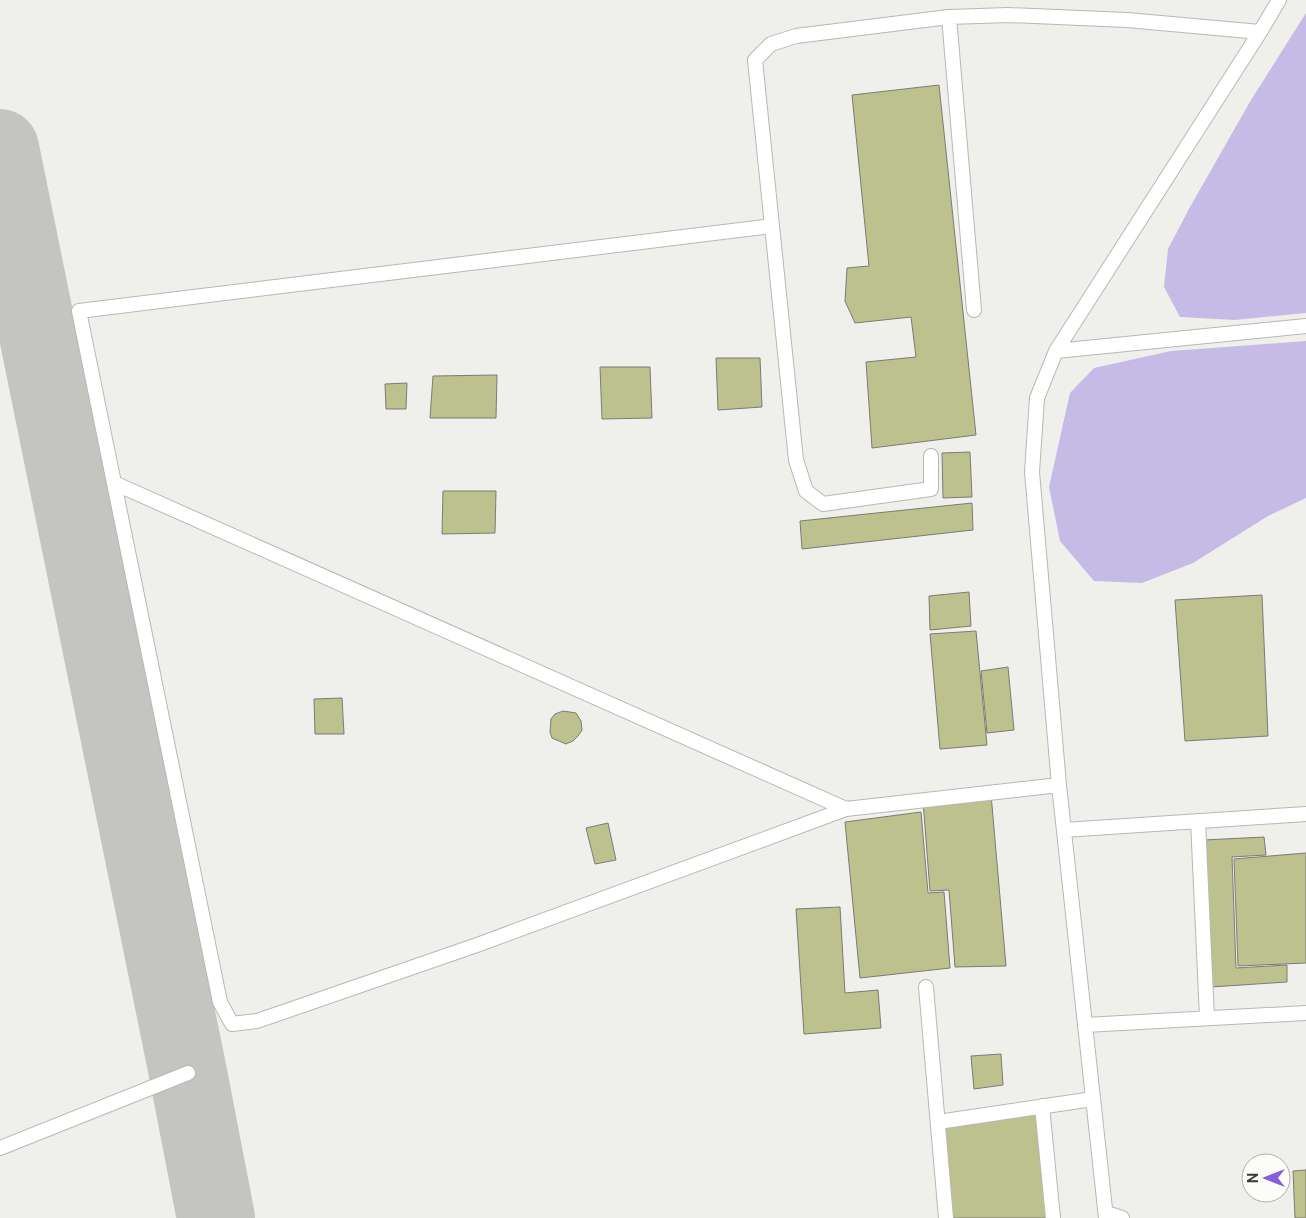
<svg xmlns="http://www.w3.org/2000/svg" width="1306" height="1218" font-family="'Public Sans',sans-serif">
<rect width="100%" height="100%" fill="#eff0eb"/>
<path fill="#c6bbe6" d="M1306 13V313L1235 320 1180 317 1164 287 1168 249 1190 207 1251 100Z
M1306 341V498L1268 516 1193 563 1142 583 1094 581 1060 541 1049 487 1070 393 1094 368 1171 351Z"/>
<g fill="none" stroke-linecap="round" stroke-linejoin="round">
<path stroke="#c4c4c0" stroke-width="78" d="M0 148 188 1073 216 1218"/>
</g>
<path fill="#bcc18e" stroke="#7b7b77" d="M939 85 976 435 872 448 866 362 916 357 911 317 855 323 845 301 847 268 869 266 852 95Z
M716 358H760L762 407 718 410Z
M600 367H650L652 418 602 419Z
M497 375 496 418H430L433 376Z
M407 383 406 409H386L385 384Z
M970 452 972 497 943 498 942 453Z
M443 491H496L495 533 442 534Z
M972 503 973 530 802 549 800 521Z
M969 592 971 626 930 630 929 596Z
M1262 595 1268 736 1185 741 1175 600Z
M976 631 987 745 940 749 930 634Z
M1008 667 1014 730 987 733 981 671Z
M342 698 344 734H315L314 699Z
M563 711 576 713 581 721 582 730 578 736 573 741 566 744 552 738 550 732 551 719 555 714Z
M991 794 1006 966 955 967 949 890 930 891 923 801Z
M921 812 928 893 944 892 950 968 860 978 845 822Z
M608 823 616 860 595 864 586 828Z
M1264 837 1266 855 1232 857 1236 968 1287 965V982L1211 987 1204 840Z
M1306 853V963L1238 966 1234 859Z
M840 907 845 993 878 990 881 1028 804 1034 796 909Z
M1001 1054 1003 1085 974 1089 971 1056Z
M1036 1113 1047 1218H952L944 1123Z
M1306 1170V1218H1295L1293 1171Z"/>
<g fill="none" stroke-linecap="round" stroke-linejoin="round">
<g stroke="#b7b8b3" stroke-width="16">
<path id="service" d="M949 17 974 310
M772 226 79 311 114 483 846 809 1059 785
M1056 351 1306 326
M931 456V489L823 504 806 491 796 460 755 60 771 44 796 36 949 17 1008 15 1127 20 1260 32
M114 483 220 1002 232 1024 257 1021 477 945 846 809
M1198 821 1207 1018
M1064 830 1306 814
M926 987 946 1218
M1085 1025 1306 1013
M1042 1106 1053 1218
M938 1122 1093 1099
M0 1148 188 1073
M1106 1213 1122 1218
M1106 1218 1059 785 1032 472 1037 398 1056 351 1260 32 1279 0"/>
</g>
<use href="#service" stroke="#fff" stroke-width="14"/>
</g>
<g transform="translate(1266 1178) rotate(270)"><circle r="24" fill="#fdfdf8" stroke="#afafab"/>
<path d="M0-4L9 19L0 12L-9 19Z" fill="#895ed8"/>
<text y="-8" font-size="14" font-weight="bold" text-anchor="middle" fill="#3a3a38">N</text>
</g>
</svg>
